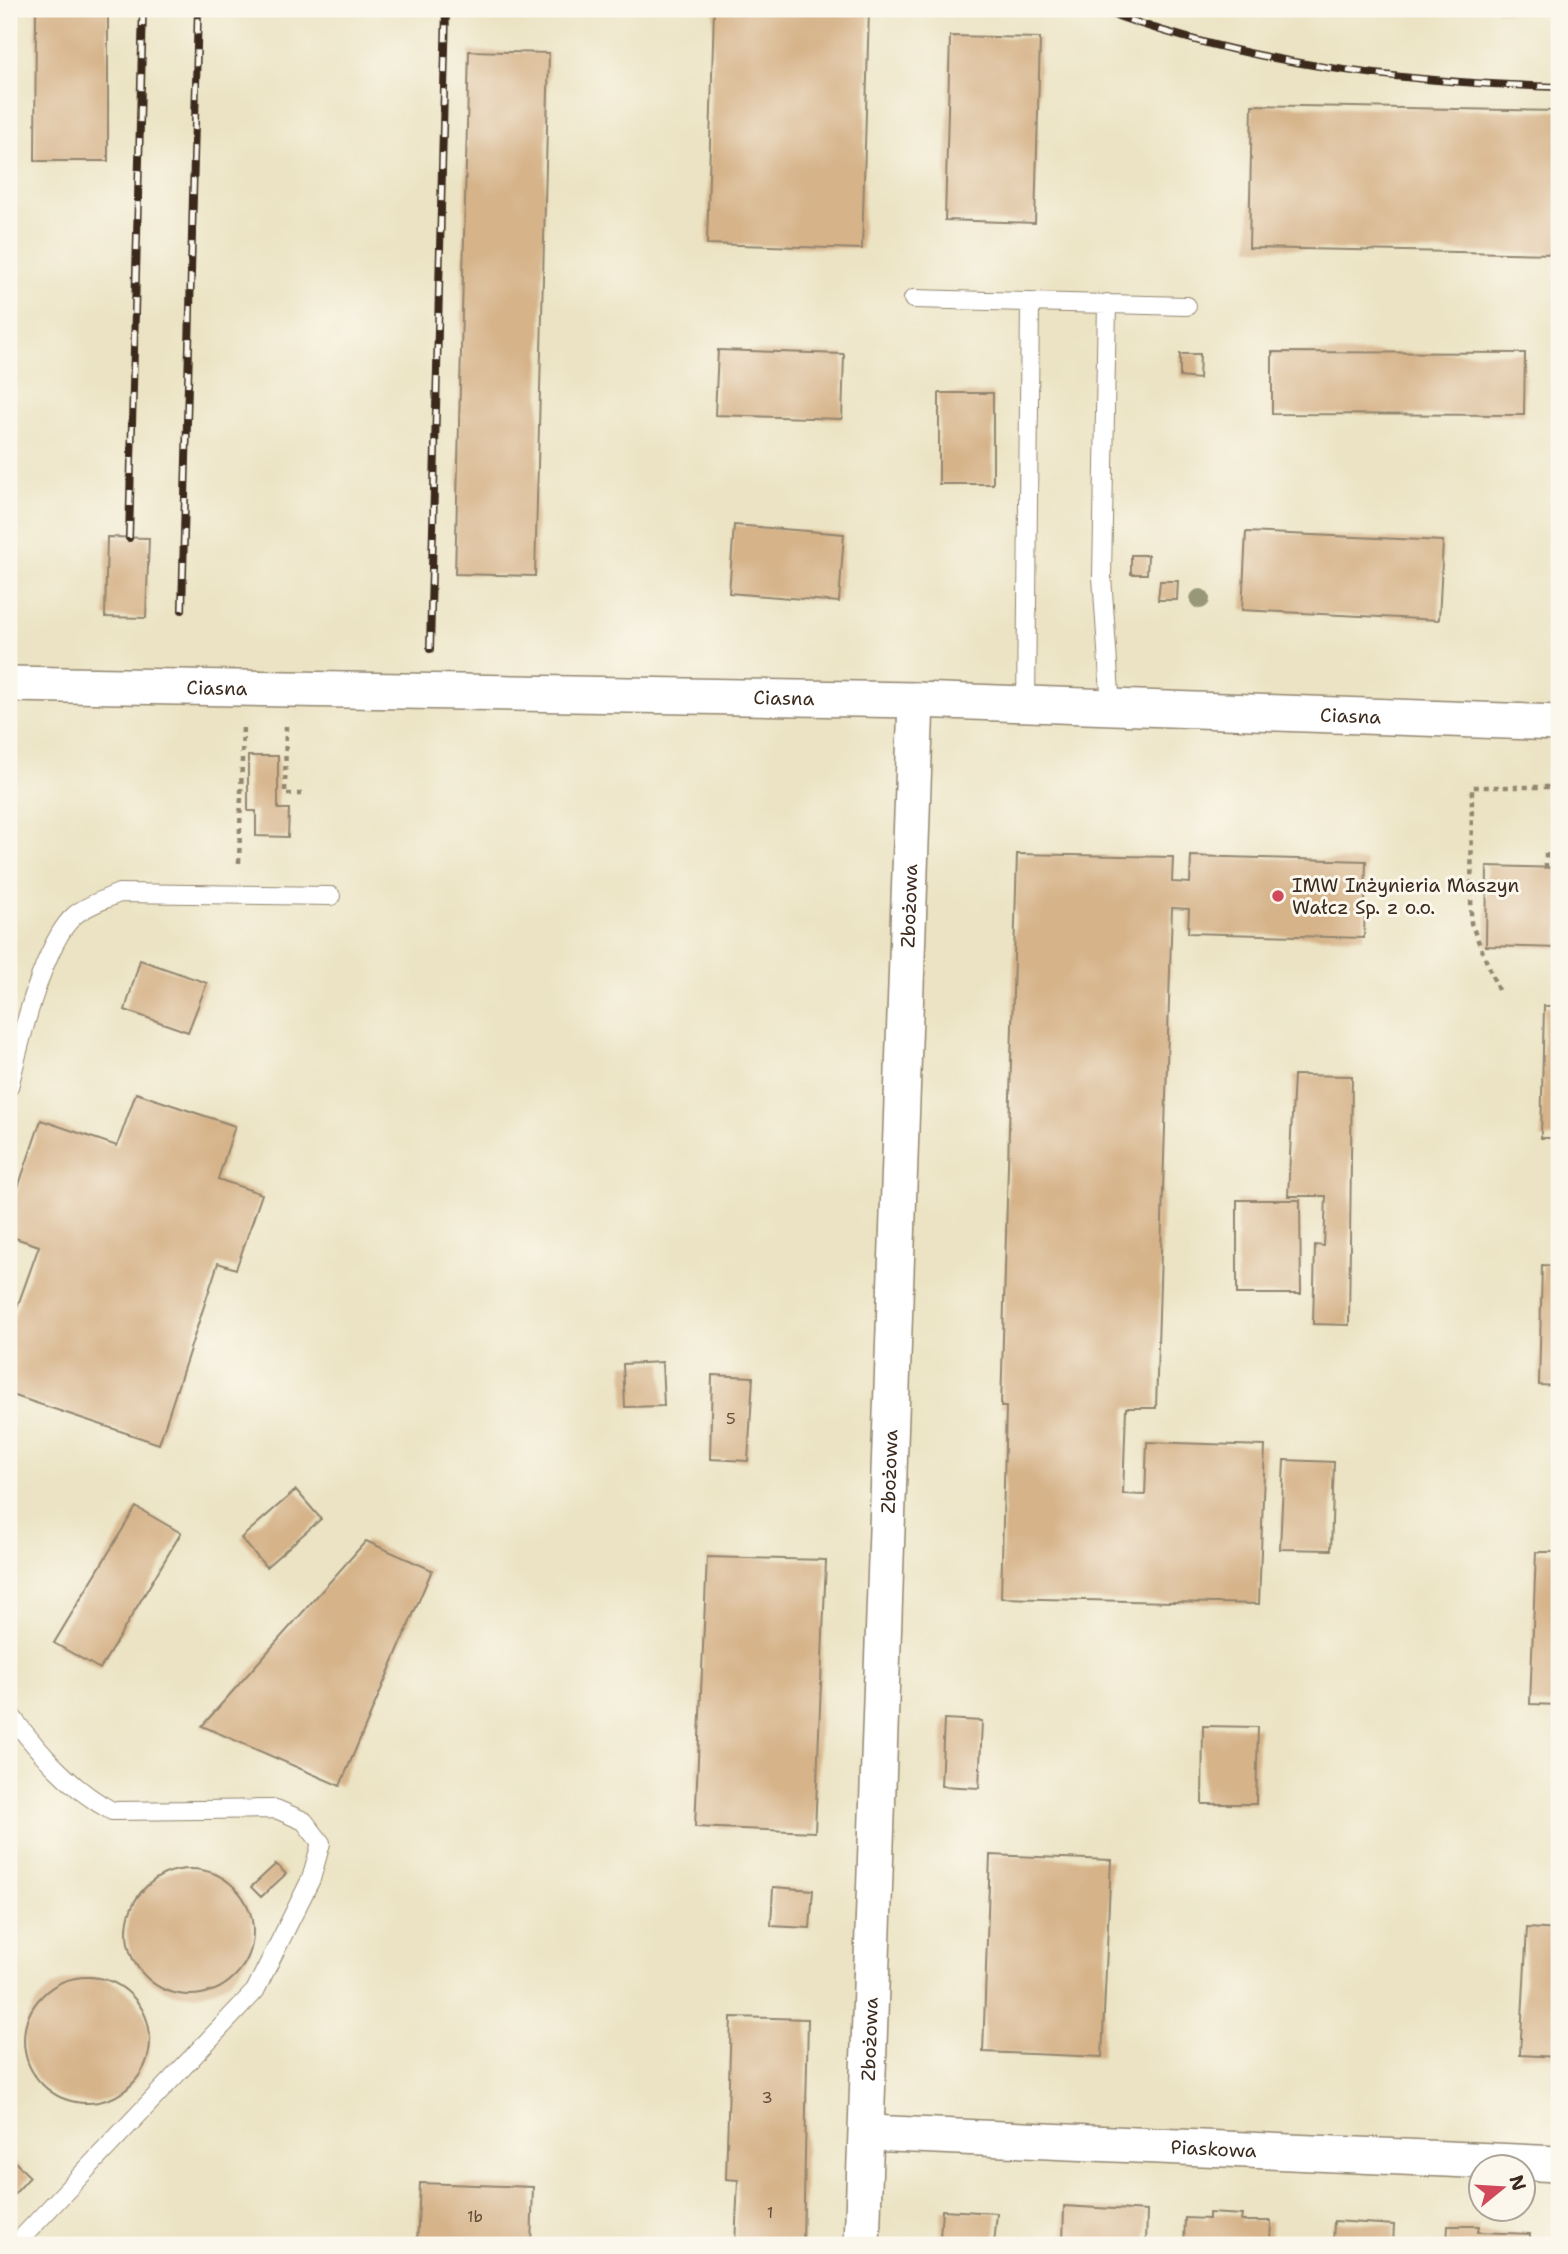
<svg xmlns="http://www.w3.org/2000/svg" width="1568" height="2254" font-family="'Shantell Sans',sans-serif">
<rect width="100%" height="100%" fill="#fbf7ec"/>
<filter id="ink" filterUnits="userSpaceOnUse"><feTurbulence type="fractalNoise" baseFrequency=".0143" numOctaves="2"/><feDisplacementMap in="SourceGraphic" scale="14" xChannelSelector="R" yChannelSelector="G"/><feConvolveMatrix kernelMatrix="1 2 1 2 8 2 1 2 1" color-interpolation-filters="sRGB"/></filter>
<filter id="wash" filterUnits="userSpaceOnUse"><feTurbulence type="fractalNoise" baseFrequency=".00686" numOctaves="4" result="noise"/><feDisplacementMap in="SourceGraphic" scale="28" xChannelSelector="R" yChannelSelector="G"/><feGaussianBlur stdDeviation="1.57" result="paint"/><feColorMatrix in="noise" values="0 0 0 0 0 0 0 0 0 0 0 0 0 0 0 0 0 1.4 0 .05"/><feComposite in="paint" operator="in"/></filter>
<g filter="url(#wash)">
<rect width="100%" height="100%" fill="#ebe3c3"/>
<g id="blocks">
<path fill="#d6b389" d="M36 9H108V161H35Z
M714 9H869L862 249 707 244Z
M1497 9H1559V14L1497 11Z
M950 36 1040 38 1035 223 945 220Z
M469 51 549 53 535 576 455 574Z
M1252 105 1559 111V254L1249 248Z
M718 350 844 354 842 419 715 415Z
M1272 352 1525 353 1524 415 1272 414Z
M1180 354H1200L1199 379 1180 377Z
M939 393H993V484H939Z
M734 525 844 534 839 602 729 593Z
M1246 532 1443 541 1439 620 1242 610Z
M107 537 149 538 146 618 105 617Z
M1131 555H1148L1147 574H1131Z
M1160 581H1178L1177 600H1158Z
M248 756H278V809H289L288 837 256 836V811H248Z
M1017 854 1173 857 1172 882 1190 883 1191 856 1366 861 1364 938 1188 933 1189 909 1172 908 1156 1408H1126L1123 1494 1145 1495 1147 1442 1265 1446 1259 1604 1001 1598 1006 1407H1001Z
M1487 866 1559 868V948L1486 946Z
M140 960 207 983 188 1032 125 1010Z
M1544 1006 1559 1007V1138H1541Z
M1294 1075 1352 1076 1349 1325 1313 1324 1315 1245 1324 1246 1326 1196H1288Z
M136 1093 235 1126 218 1179 262 1194 236 1269 218 1263 159 1444 9 1394V1330L39 1246 9 1236V1214L41 1120 117 1146Z
M1237 1200H1300L1301 1294H1237Z
M1542 1265 1559 1266V1386L1539 1385Z
M662 1362 664 1406 625 1407 623 1364Z
M712 1375 753 1377 748 1461 710 1459Z
M1284 1460 1334 1462 1331 1550 1280 1549Z
M296 1490 321 1519 266 1567 241 1538Z
M136 1507 181 1533 100 1669 54 1643Z
M366 1541 432 1570 340 1786 202 1726Z
M1536 1552H1559V1705L1530 1704Z
M707 1557 826 1560 815 1832 695 1827Z
M944 1719 982 1721 979 1788 941 1786Z
M1203 1726 1258 1727 1256 1804H1202Z
M990 1855 1111 1860 1102 2057 983 2052Z
M276 1864 286 1874 261 1897 251 1887Z
M127 1932a63 63 0 1 1 126 0a63 63 0 1 1-126 0Z
M773 1887 813 1890 810 1928 771 1926Z
M1527 1928 1559 1930V2057L1520 2055Z
M24 2040a63 63 0 1 1 126 0a63 63 0 1 1-126 0Z
M731 2017 808 2019 803 2245H735L738 2180 726 2179Z
M9 2156 30 2177 9 2200Z
M420 2183 533 2187 531 2245H417Z
M1064 2206 1147 2211 1146 2245H1063Z
M942 2210 997 2213 994 2245H929L930 2237 940 2238Z
M1209 2213 1242 2215 1241 2221H1271L1270 2245H1184L1185 2218 1209 2219Z
M1334 2221 1394 2225 1393 2245H1333Z
M1448 2226H1479L1478 2232 1530 2234 1529 2245H1447Z"/>
</g>
</g>
<g filter="url(#ink)">
<use href="#blocks" fill-opacity="0" stroke="#938670" stroke-width="2"/>
<g fill="none" stroke-linecap="round" stroke-linejoin="round">
<g stroke="#938670" stroke-width="20">
<path id="service" d="M913 299 1187 306
M1107 303 1102 577 1111 708
M1026 704 1030 303
M9 1087C19 1046 43 942 75 915 87 905 104 900 119 893L331 896
M9 1713C38 1751 69 1788 112 1811L276 1809 304 1821 321 1843 311 1879 255 1991 15 2245"/>
</g>
<g stroke="#938670" stroke-width="38">
<g id="minor">
<path id="s1" d="M9 684 916 700 1559 723"/>
<path id="s2" d="M869 2133 1559 2164"/>
<path id="s3" d="M862 2245 916 700"/>
</g>
</g>
<path stroke="#938670" stroke-width="4.5" stroke-dasharray="5 5" stroke-linecap="butt" d="M286 726 285 794H304
M1546 853V867
M239 863 243 725
M1498 990 1471 923 1472 787H1559"/>
<use href="#service" stroke="#fff" stroke-width="18"/>
<use href="#minor" stroke="#fff" stroke-width="35"/>
<g stroke="#3b2a1e" stroke-width="8">
<path id="rail" d="M1099 9C1246 65 1402 82 1559 87
M129 538 143 9
M182 610 198 9
M430 649 446 9"/>
</g>
<use href="#rail" stroke="#fbf7ec" stroke-width="5" stroke-dasharray="16" stroke-linecap="butt"/>
</g>
<circle fill="#989878" cx="1200" cy="599" r="10"/>
</g>
<circle fill="#d1495b" stroke="#fbf7ec" stroke-width="2.5" cx="1278" cy="896" r="7"/>
<g text-anchor="middle" dominant-baseline="central" stroke-width="6" stroke-linejoin="round" paint-order="stroke">
<g font-size="16" fill="#624c39">
<text x="731" y="1418">5</text>
<text x="767" y="2097">3</text>
<text x="770" y="2212">1</text>
<text x="475" y="2216">1b</text>
</g>
<g font-size="19" fill="#3b2a1e" stroke="#fbf7ec">
<text stroke="none"><textPath href="#s1" startOffset="208">Ciasna</textPath></text>
<text stroke="none"><textPath href="#s1" startOffset="775">Ciasna</textPath></text>
<text stroke="none"><textPath href="#s1" startOffset="1342">Ciasna</textPath></text>
<text stroke="none"><textPath href="#s3" startOffset="1340">Zbożowa</textPath></text>
<text stroke="none"><textPath href="#s3" startOffset="774">Zbożowa</textPath></text>
<text stroke="none"><textPath href="#s3" startOffset="206">Zbożowa</textPath></text>
<text stroke="none"><textPath href="#s2" startOffset="345">Piaskowa</textPath></text>
</g>
<g font-size="19" fill="#3b2a1e" stroke="#fbf7ec" text-anchor="start">
<text x="1292" y="885">IMW Inżynieria Maszyn<tspan x="1292" dy="22">Wałcz Sp. z o.o.</tspan></text>
</g>
</g>
<rect width="1568" height="2254" fill="none" stroke="#fbf7ec" stroke-width="35"/>
<g transform="translate(1502 2188) rotate(72)"><circle r="33" fill="#fbf7ec" stroke="#aea59a" stroke-width="2"/>
<path d="M0-5L12 26L0 18L-12 26Z" fill="#d1495b"/>
<text y="-10" font-size="19" font-weight="bold" text-anchor="middle" fill="#3b2a1e">N</text>
</g>
</svg>
